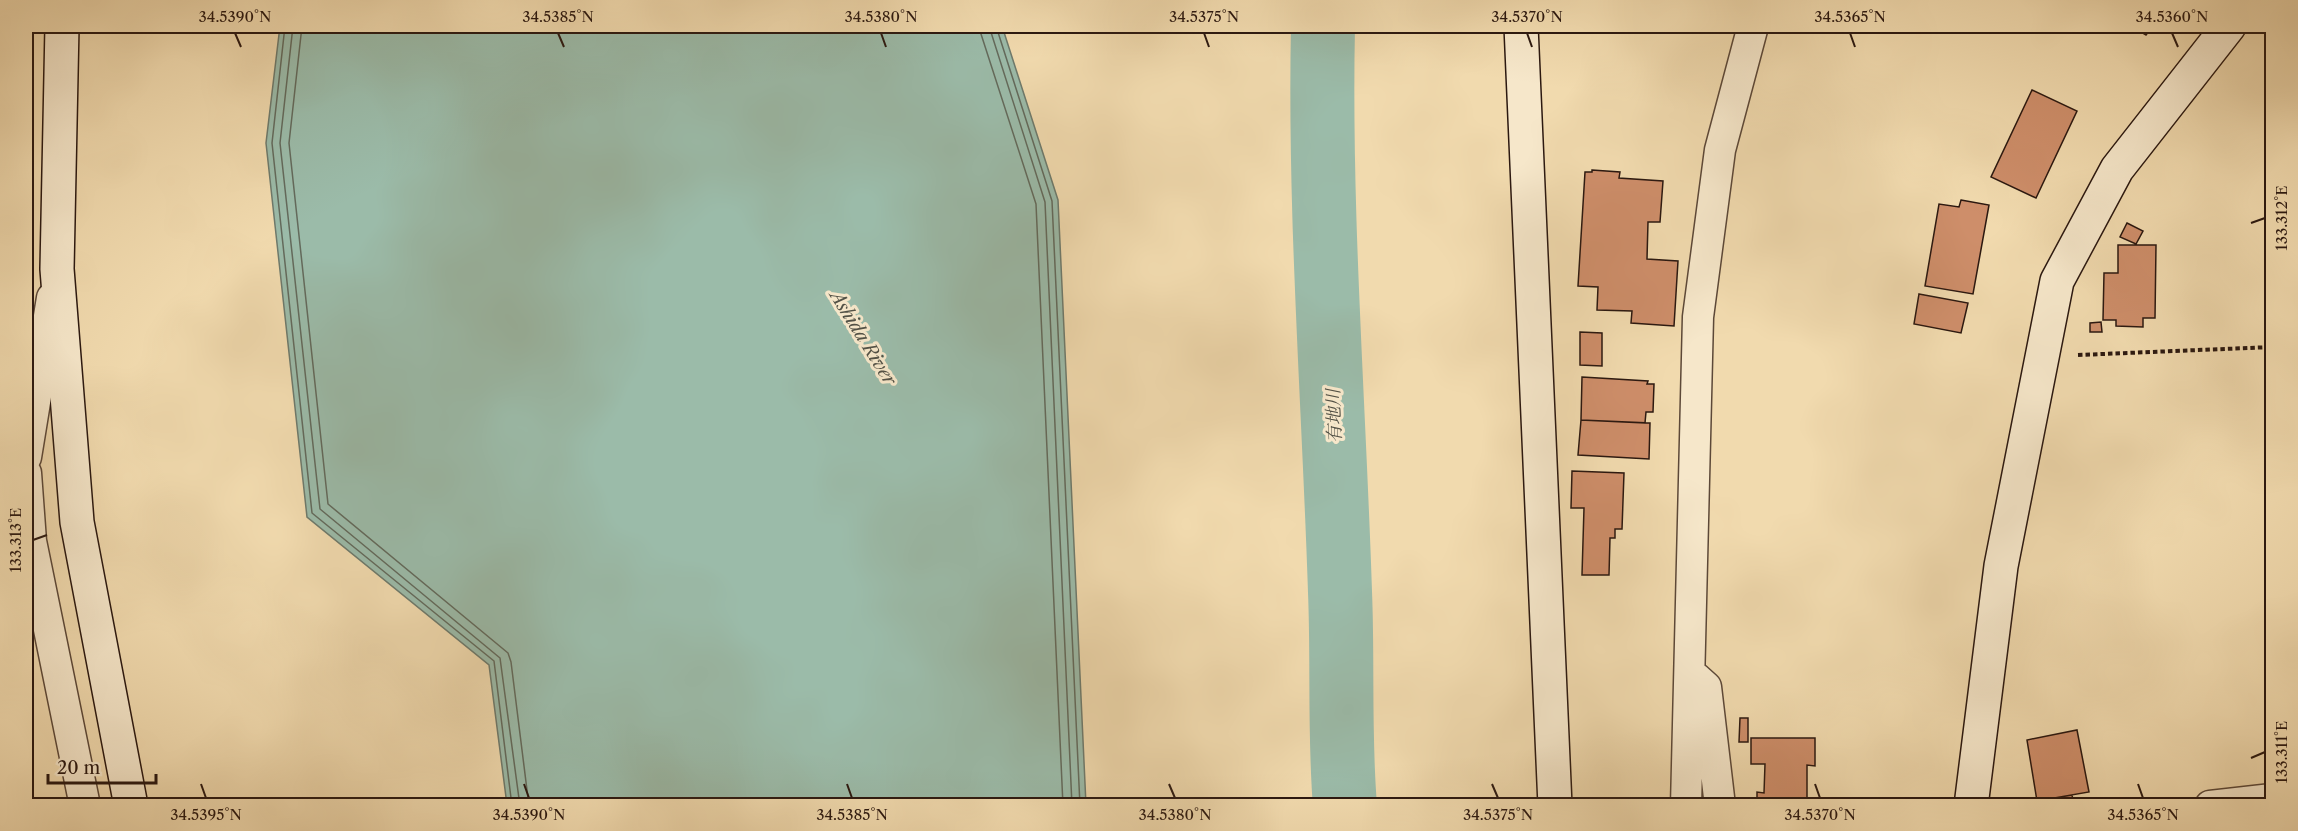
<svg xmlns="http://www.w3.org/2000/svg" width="2298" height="831" font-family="'Libre Caslon Text','Noto Serif JP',serif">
<rect width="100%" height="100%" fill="#f1daae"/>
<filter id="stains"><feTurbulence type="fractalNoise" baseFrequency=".00333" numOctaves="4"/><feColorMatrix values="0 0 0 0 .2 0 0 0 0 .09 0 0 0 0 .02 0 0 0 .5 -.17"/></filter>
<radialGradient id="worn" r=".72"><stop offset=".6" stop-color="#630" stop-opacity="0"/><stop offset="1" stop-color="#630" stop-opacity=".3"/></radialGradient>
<path fill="#9bbba9" stroke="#6e7a6c" stroke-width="1.5" d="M280 26H1002L1058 200 1086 805H507L489 665 307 517 266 143Z"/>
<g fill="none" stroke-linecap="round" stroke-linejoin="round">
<path stroke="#636a5c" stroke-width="1.5" d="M285 26 272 143 312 513 494 661 512 806
M293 26 280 143 320 509 500 658 520 806
M302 26 289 143 328 504 508 653 511 662 529 806
M980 26 981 34 1036 204 1063 806
M989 26 1045 202 1072 806
M996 26 1052 201 1080 806"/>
<path stroke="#9bbba9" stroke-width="64" d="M1323 26C1319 214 1334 404 1340 592 1343 664 1339 733 1345 806"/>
</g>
<path fill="#ce8e6a" stroke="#2b1810" stroke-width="1.5" d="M2131 26H2153L2146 35Z
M2032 90 2077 111 2036 198 1991 177Z
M1592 170 1620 172 1619 178 1663 181 1660 222H1648L1647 259 1678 261 1674 326 1631 323 1632 311 1597 310 1598 287 1578 286 1585 172H1592Z
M1961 200 1989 205 1973 294 1925 286 1939 204 1959 207Z
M2127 223 2143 231 2136 244 2120 237Z
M2118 245H2156L2155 318H2143V327L2116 326V320H2103L2104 273H2118Z
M1919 294 1968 303 1961 333 1914 324Z
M2101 322 2102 332H2090V323Z
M1580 332 1602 333V366L1580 365Z
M1582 377 1648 381 1647 384H1654L1653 412H1646L1645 423 1581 420Z
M1581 420 1650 423 1649 459 1578 455Z
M1572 471 1624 473 1622 529H1615V538H1610L1609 575H1582L1584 508H1571Z
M1740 718H1748V742H1739Z
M2077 730 2089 792 2037 801 2027 740Z
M1751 738H1815V766L1807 765V806H1757V792L1764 793 1765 764H1751Z
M2072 795 2074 806 2022 804 2037 801Z"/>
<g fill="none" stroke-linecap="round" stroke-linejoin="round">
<g stroke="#5c4838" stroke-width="33">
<path id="street" d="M26 457 52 298
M26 473 31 541 85 806
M1696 678 1706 687 1720 806
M1686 806 1698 317 1720 150 1753 26
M2210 806 2272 799"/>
</g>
<g stroke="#2b1810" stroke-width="36">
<path id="secondary" d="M62 26 57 269 77 522 131 806
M1521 26 1555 806
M1971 806 2001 566 2057 281 2117 169 2229 26"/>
</g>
<path stroke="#2b1810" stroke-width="4" stroke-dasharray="4.5 3" stroke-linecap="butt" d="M2078 355 2272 347"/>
<use href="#street" stroke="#f6e7ca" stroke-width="30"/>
<use href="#secondary" stroke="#f6e7ca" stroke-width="33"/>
</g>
<path fill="none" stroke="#2b1810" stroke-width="2" d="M235 33 241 47M558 33 564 47M881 33 886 47M1204 33 1209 47M1527 33 1532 47M1850 33 1855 47M2172 33 2178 47M2251 223 2265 218M33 540 47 535M2251 758 2265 752M201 784 206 798M524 784 529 798M847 784 852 798M1169 784 1175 798M1492 784 1498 798M1815 784 1820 798M2138 784 2143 798"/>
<g text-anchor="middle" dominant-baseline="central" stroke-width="6" stroke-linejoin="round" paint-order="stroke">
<g font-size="18" font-style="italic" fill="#525146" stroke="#f6e7ca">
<text transform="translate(863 338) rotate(58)">Ashida River</text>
<text transform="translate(1334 416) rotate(-92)">有地川</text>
</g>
</g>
<rect width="2298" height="831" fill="none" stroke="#f1daae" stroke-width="66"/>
<path d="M48 774v9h108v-9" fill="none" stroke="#2b1810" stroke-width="3"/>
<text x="57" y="774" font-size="18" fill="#2b1810" stroke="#f6e7ca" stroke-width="4.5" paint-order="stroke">20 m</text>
<rect x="33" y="33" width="2232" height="765" fill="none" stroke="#2b1810" stroke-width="2"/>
<g font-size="15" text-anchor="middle" fill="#2b1810">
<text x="235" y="22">34.5390°N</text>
<text x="558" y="22">34.5385°N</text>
<text x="881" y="22">34.5380°N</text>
<text x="1204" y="22">34.5375°N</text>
<text x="1527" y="22">34.5370°N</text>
<text x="1850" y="22">34.5365°N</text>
<text x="2172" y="22">34.5360°N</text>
<text transform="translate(2282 218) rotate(-90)" y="5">133.312°E</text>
<text transform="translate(16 540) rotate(-90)" y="5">133.313°E</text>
<text transform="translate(2282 752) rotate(-90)" y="5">133.311°E</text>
<text x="206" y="820">34.5395°N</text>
<text x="529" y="820">34.5390°N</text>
<text x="852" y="820">34.5385°N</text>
<text x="1175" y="820">34.5380°N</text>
<text x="1498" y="820">34.5375°N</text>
<text x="1820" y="820">34.5370°N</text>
<text x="2143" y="820">34.5365°N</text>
</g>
<rect width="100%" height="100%" filter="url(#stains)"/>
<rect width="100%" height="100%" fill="url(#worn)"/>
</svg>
